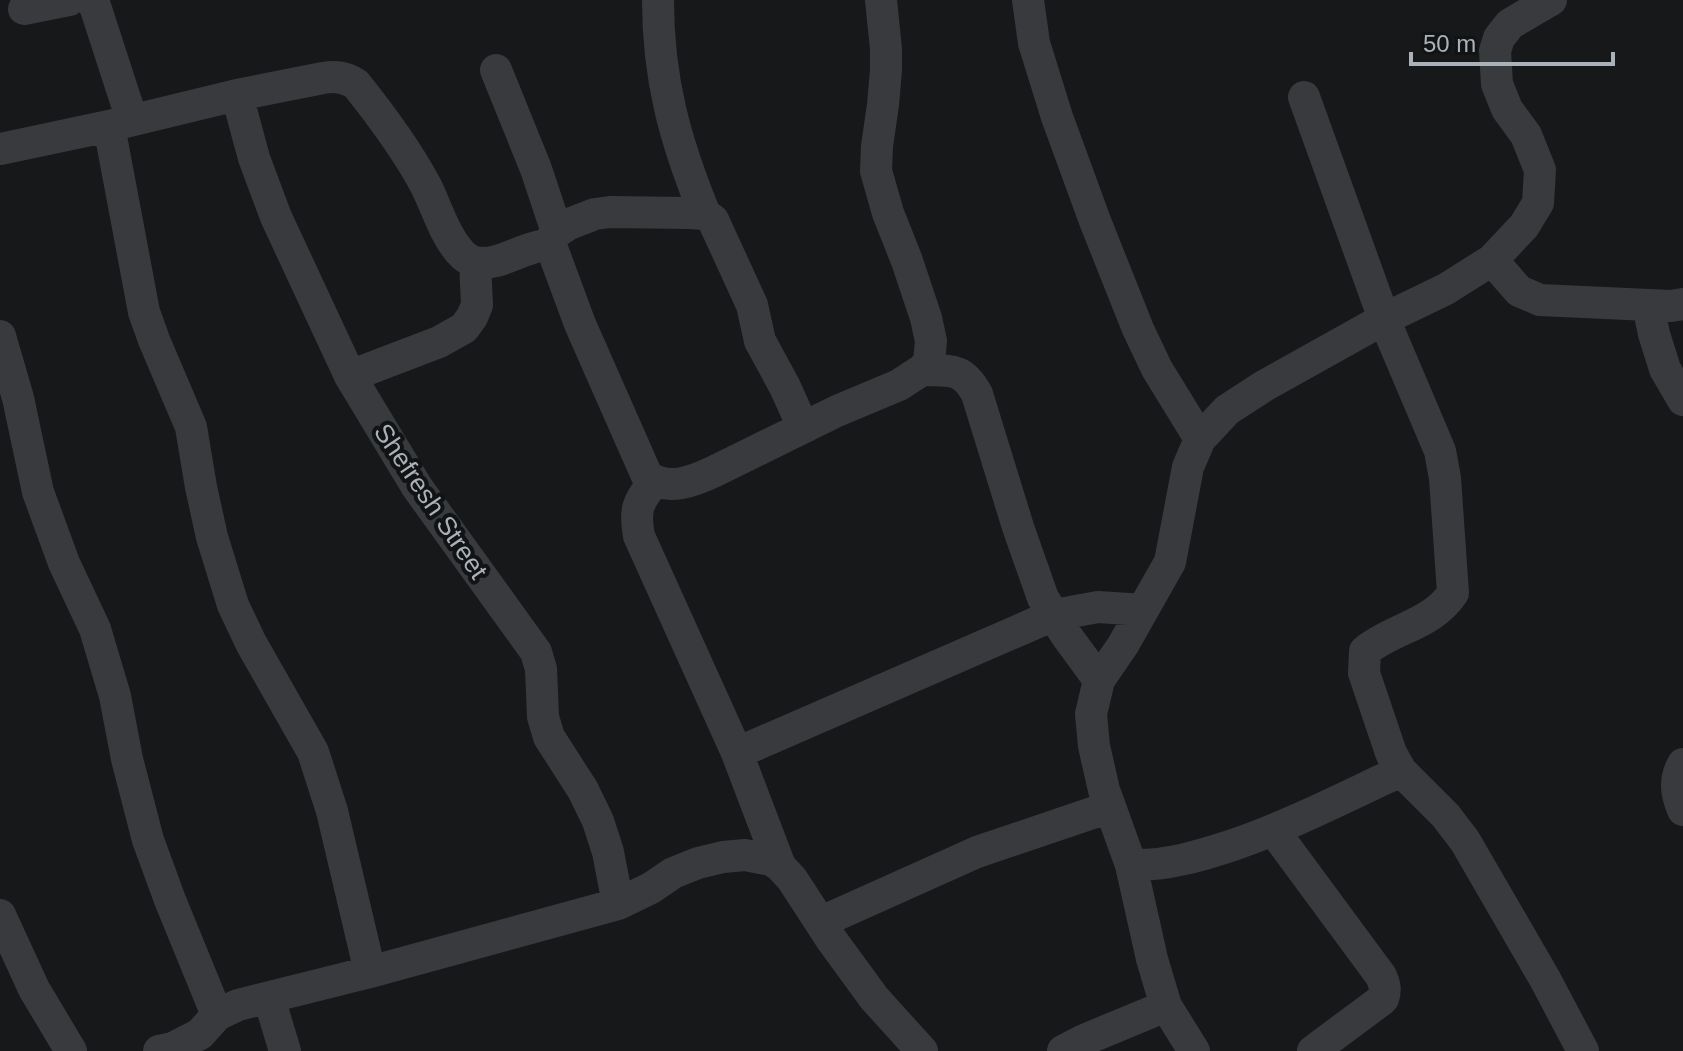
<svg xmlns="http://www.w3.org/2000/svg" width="1683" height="1051" font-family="Arial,sans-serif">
<rect width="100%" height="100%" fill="#171819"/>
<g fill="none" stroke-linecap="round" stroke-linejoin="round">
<path stroke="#393a3e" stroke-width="32" d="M90 0 95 6 132 120
M658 0C658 79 675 141 705 214
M1028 0 1034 43 1057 117 1095 221 1138 329 1157 369 1200 439
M24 9 69 0
M496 70 536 169 557 232
M237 95 254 158 276 217 350 376 417 487 536 652 541 669 543 717 549 737 583 790 598 821 608 852 618 904
M1304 97 1384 319 1440 451 1445 478 1453 593C1432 625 1393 628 1365 651L1364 673 1391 753 1401 771 1446 816 1465 841 1545 979 1583 1051
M109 126 144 312 154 340 191 427 201 487 212 537 233 605 251 643 313 752 332 811 370 972
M0 149 109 126 237 95 323 78C336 76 345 77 356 84 380 114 408 152 426 186 437 208 444 234 460 252 463 256 470 261 475 262 497 267 520 249 541 246H546L553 251 580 324 647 476C668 492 694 481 715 471L837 411 899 385 922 370 929 362 931 341 926 318 907 261 888 213 876 171 877 146 883 105 886 70V49L881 0
M546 246 557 232 569 224 595 214 610 212 689 213 705 214 713 220 752 305 760 341 785 387 803 427
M1492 260 1519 291 1540 300 1671 306 1683 304
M1648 305 1654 334 1665 369 1683 400
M0 336 18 398 38 492 64 563 95 629 115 696 127 759 148 840 170 900 217 1015
M922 370C951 371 962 367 977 394L1018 527 1043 598 1066 635 1099 680
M350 376 439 342 464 328 472 317 477 305 475 262
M654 481C638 502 634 509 639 536L737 753 780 866
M737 753 1054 615 1098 607 1143 610
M1683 764C1674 780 1676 793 1683 810
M1274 831 1381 976C1385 985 1386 990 1383 999L1313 1051
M1131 865C1166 866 1200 856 1233 845 1291 825 1345 797 1401 771
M0 915 34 989 71 1051
M821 922 977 852 1110 807
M269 998 285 1051
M159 1051 173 1048 200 1034 217 1015 238 1005 370 972 618 904 651 888 673 873 698 863 723 857 745 855 771 860 780 866 792 879 831 939 874 998 922 1051
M1063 1051 1084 1040 1166 1006
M1194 1051 1166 1006 1152 959 1131 865 1104 790 1094 746 1091 714 1099 680 1123 645 1170 562 1188 467 1200 439 1227 410 1264 386 1384 319 1446 289 1492 260 1524 226 1538 203 1540 170 1526 135 1507 109 1497 84 1495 51 1499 38 1510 24 1551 0"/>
</g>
<g text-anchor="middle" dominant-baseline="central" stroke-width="8" stroke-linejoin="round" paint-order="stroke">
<g font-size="26" fill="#aab1b8" stroke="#121314">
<text transform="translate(431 501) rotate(56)">Shefresh Street</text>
</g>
</g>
<path d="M1411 52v12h202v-12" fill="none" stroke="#aab1b8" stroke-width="4"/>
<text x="1423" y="52" font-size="24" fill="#aab1b8" stroke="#121314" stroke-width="6" paint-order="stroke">50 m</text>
</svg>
